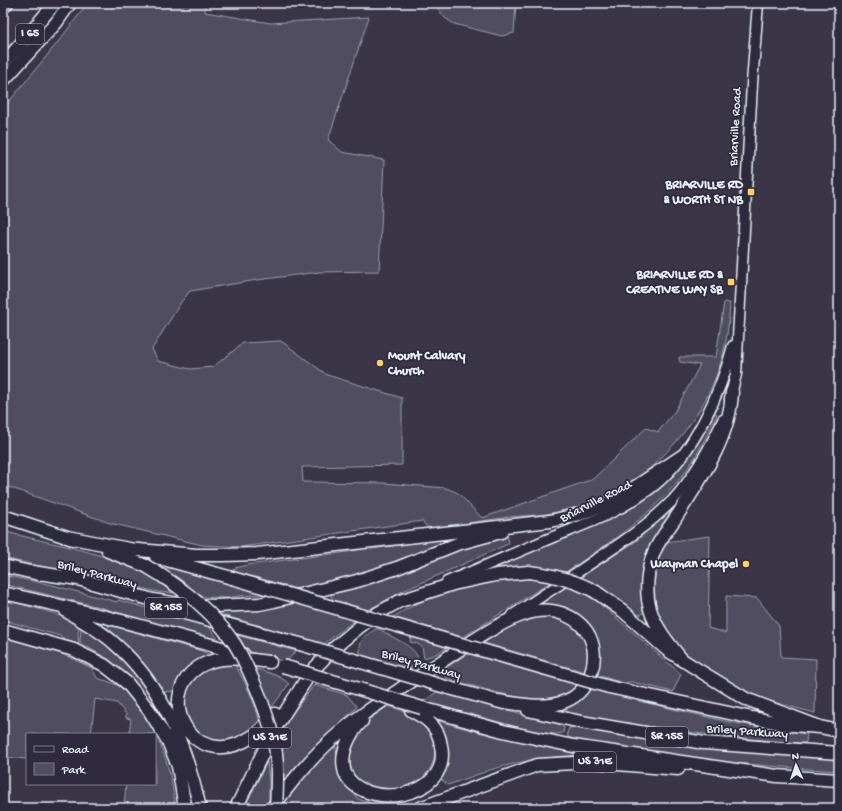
<svg xmlns="http://www.w3.org/2000/svg" width="842" height="811" font-family="'Gochi Hand',sans-serif">
<rect width="100%" height="100%" fill="#3a3648"/>
<filter id="ink" filterUnits="userSpaceOnUse"><feTurbulence type="fractalNoise" baseFrequency=".025" numOctaves="2"/><feDisplacementMap in="SourceGraphic" scale="8" xChannelSelector="R" yChannelSelector="G"/><feConvolveMatrix kernelMatrix="1 2 1 2 8 2 1 2 1" color-interpolation-filters="sRGB"/></filter>
<g filter="url(#ink)">
<path fill="#504e5f" stroke="#9ca0ac" d="M88 3H206L205 12 270 23 369 17 328 140 342 152 384 160 379 271 319 272 257 280 190 291 181 302 152 349 158 361 190 369 213 367 243 343 281 341 327 375 402 398V465L302 467 303 482 384 483 446 488 458 493 482 518 593 479 646 428 658 432 675 411 700 365 680 362 679 357H716L724 302 730 303C729 325 726 347 719 368 700 426 645 487 585 505 573 508 560 512 547 514 530 516 512 516 495 519 473 522 452 526 429 529L422 521 241 547 202 545 110 523 3 485V109L58 42Z
M434 3H516L514 33 502 36 454 24 445 18Z
M716 413 717 415C706 437 695 461 678 481 647 519 605 546 564 573L533 567H511L485 570 606 518 692 447 712 416Z
M671 509H672C659 532 641 555 641 582 641 593 644 603 643 613L640 615H635L579 578 635 542Z
M3 531C50 544 98 550 142 572 153 577 163 586 173 593L159 592 3 558Z
M507 535 509 543 508 544 401 592 368 610 333 600 331 596 334 591 471 543Z
M710 536 708 628 726 633V596L757 598 779 626 781 657 816 659 815 713 742 694 681 651 668 635 656 612 654 585 657 562 665 542Z
M433 540H440V542L439 545 363 574 300 590 232 571 235 568 247 565 348 552 366 548 372 549Z
M153 562 270 594 239 596 227 598 205 597 190 591 152 564Z
M3 575 52 585 117 602 118 600 208 625 221 643 99 607 3 584Z
M524 577 551 582 463 637 393 617C422 599 454 587 487 580 499 578 512 578 524 577Z
M567 586 583 593 598 602 681 674 673 692 632 682 623 683 594 674 591 635 541 606 540 604Z
M3 599 53 613 75 622 106 643 124 658 141 680 158 709 156 711 127 678 128 675 108 659 82 644 80 641 81 628 79 627 78 633 79 645 62 638 60 636 3 620Z
M294 601 356 619 324 644 215 613 216 610Z
M532 616C540 616 550 615 558 617 581 622 594 651 585 672L484 643 518 621Z
M109 625 202 651 214 657 175 691 161 692C148 667 130 647 107 629Z
M376 629H380C392 639 416 645 419 661L416 666 408 669 360 655C359 639 363 637 376 629Z
M229 633 296 651 286 662 240 649Z
M411 635 450 646 434 655 424 658 422 647 418 644 410 642Z
M3 637 62 654 92 668 97 678C103 680 111 682 117 685 124 689 129 697 134 703 160 733 172 769 175 808H124L126 784H155V734H129L131 719 126 718V714L117 703 95 699 91 734H27V759L3 757Z
M470 652 580 683C576 688 572 692 566 695 534 708 479 687 446 678L441 671Z
M226 664 235 665C246 683 255 702 260 723L251 731 233 740 222 742 214 741 193 731 184 712 185 690 190 681 212 666Z
M252 668C265 672 279 674 289 684L269 711Z
M314 685 347 695 357 707 310 751 281 783 277 742 289 718Z
M588 685 639 701 729 722 807 734 806 742 803 743C719 738 636 726 553 710Z
M437 692 554 722 564 727 563 733C548 737 515 726 499 722 474 715 448 708 422 702Z
M388 706C394 708 402 710 408 713 420 718 432 731 434 744 443 796 352 809 350 760 349 730 366 722 388 706Z
M435 721H438L482 733 582 755C551 756 520 761 490 770 476 775 462 780 448 785L443 781 440 776Z
M576 727 839 756V771C776 767 714 762 652 753 624 749 595 746 568 737L567 733 569 728Z
M336 747 337 764 341 778 358 799 373 804 376 808H281L282 804C294 789 319 752 336 747Z
M267 762 269 780V800L264 808H244Z"/>
<g fill="none" stroke-linecap="round" stroke-linejoin="round">
<g stroke="#e8f1f8" stroke-width="13">
<path id="secondary" d="M730 399 736 374 752 84 758 3
M447 582C482 567 518 552 553 537 589 523 626 509 656 484 694 452 720 394 733 346
M513 615C539 598 565 581 591 563 620 544 649 525 673 500 694 477 710 448 723 420"/>
</g>
<g stroke="#e8f1f8" stroke-width="15">
<path id="highway" d="M3 7 7 3
M3 63 19 46 55 3
M3 81 56 23 70 3
M3 516 73 539
M67 537 134 550
M127 549 196 555H223L257 554 550 521 580 514 614 501 682 456
M108 551 146 566
M156 557 232 578
M3 566 39 574
M32 572 78 579 153 600 185 605 216 606 259 604 274 601 357 581 397 568 457 544 501 532
M596 592 623 611 667 650 700 671 746 699 820 727
M3 593C84 610 164 632 243 654
M169 609 300 644
M66 611C82 621 100 630 114 643 164 686 185 746 200 808
M3 630 74 650 104 665 127 683 149 710 168 741 178 766 185 808
M683 661C670 645 656 629 650 609 645 592 647 569 654 552 659 540 668 529 675 519 700 480 730 439 732 392
M270 662C250 660 228 655 209 662 148 685 188 779 253 736 262 730 268 722 275 714
M609 687 752 718 792 725 820 727 839 731
M449 688 504 703
M422 708 503 731 573 746 777 776 839 780
M528 710 581 722 704 743 839 753
M362 721C349 734 339 754 345 773 362 811 452 800 441 746 440 737 436 728 429 722 424 717 417 714 411 710
M273 807C293 779 317 751 344 729 362 713 384 701 403 687 426 672 448 657 471 642 487 632 504 621 522 615 533 611 546 609 557 612 569 615 580 622 587 632 602 655 591 691 566 701 545 710 519 704 498 701
M236 808 275 728 311 672 334 648 358 628 378 613 400 601 453 584 496 575 529 572
M420 808 537 765 593 762 678 769"/>
</g>
<use href="#secondary" stroke="#2f2a3d" stroke-width="10"/>
<use href="#highway" stroke="#2f2a3d" stroke-width="12"/>
<g stroke="#e8f1f8" stroke-width="15" stroke-linecap="butt">
<path id="highway-bridge" d="M146 566C180 586 212 610 234 643 244 658 251 676 258 692 266 712 273 732 276 753 278 771 277 790 276 808
M529 572C553 575 575 580 596 592
M232 578 609 687
M300 644 449 688
M283 666 422 708"/>
</g>
<use href="#highway-bridge" stroke="#2f2a3d" stroke-width="12"/>
</g>
</g>
<g fill="#ffd166" stroke="#2f2a3d" stroke-width="1.5">
<rect x="747" y="188" width="8" height="8" rx="2"/>
<rect x="727" y="278" width="8" height="8" rx="2"/>
<circle cx="380" cy="363" r="4"/>
<circle cx="746" cy="564" r="4"/>
</g>
<g text-anchor="middle" dominant-baseline="central" stroke-width="3.5" stroke-linejoin="round" paint-order="stroke">
<g fill="#2f2a3d" stroke="#b0b5c0" stroke-width="1">
<rect x="16" y="24" width="28" height="20" rx="3"/>
<rect x="145" y="598" width="42" height="20" rx="3"/>
<rect x="646" y="727" width="42" height="20" rx="3"/>
<rect x="249" y="728" width="42" height="20" rx="3"/>
<rect x="574" y="752" width="42" height="20" rx="3"/>
</g>
<g font-size="12" font-weight="bold" fill="#e8f1f8">
<text x="30" y="34">I 65</text>
<text x="166" y="608">SR 155</text>
<text x="667" y="737">SR 155</text>
<text x="270" y="738">US 31E</text>
<text x="595" y="762">US 31E</text>
</g>
<g font-size="13" fill="#e8f1f8" stroke="#2f2a3d">
<text transform="translate(736 127) rotate(-87)">Briarville Road</text>
<text transform="translate(596 502) rotate(-27)">Briarville Road</text>
<text transform="translate(97 575) rotate(15)">Briley Parkway</text>
<text transform="translate(421 665) rotate(16)">Briley Parkway</text>
<text transform="translate(747 732) rotate(4)">Briley Parkway</text>
</g>
<g font-size="13" font-weight="bold" fill="#e8f1f8" stroke="#2f2a3d" text-anchor="end">
<text x="743" y="185">BRIARVILLE RD<tspan x="743" dy="15">&amp; WORTH ST NB</tspan></text>
<text x="723" y="275">BRIARVILLE RD &amp;<tspan x="723" dy="15">CREATIVE WAY SB</tspan></text>
<text x="388" y="356" text-anchor="start">Mount Calvary<tspan x="388" dy="15">Church</tspan></text>
<text x="738" y="564">Wayman Chapel</text>
</g>
</g>
<rect width="842" height="811" fill="none" stroke="#2f2a3d" stroke-width="16"/>
<rect x="8" y="8" width="826" height="795" fill="none" stroke="#e8f1f8" stroke-width="1.5" filter="url(#ink)"/>
<rect x="26" y="733" width="130" height="52" fill="#2f2a3d" stroke="#797a88"/>
<rect x="34" y="746" width="20" height="6" fill="#2f2a3d" stroke="#797a88"/>
<text x="62" y="753" font-size="12" fill="#e8f1f8">Road</text>
<rect x="34" y="763" width="20" height="12" fill="#504e5f" stroke="#797a88"/>
<text x="62" y="773" font-size="12" fill="#e8f1f8">Park</text>
<g transform="translate(796 765) rotate(357)" stroke="#2f2a3d" stroke-width="3" paint-order="stroke">
<path d="M0-3L7 15L0 10L-7 15Z" fill="#e8f1f8"/>
<text y="-6" font-size="11" font-weight="bold" text-anchor="middle" fill="#e8f1f8">N</text>
</g>
</svg>
